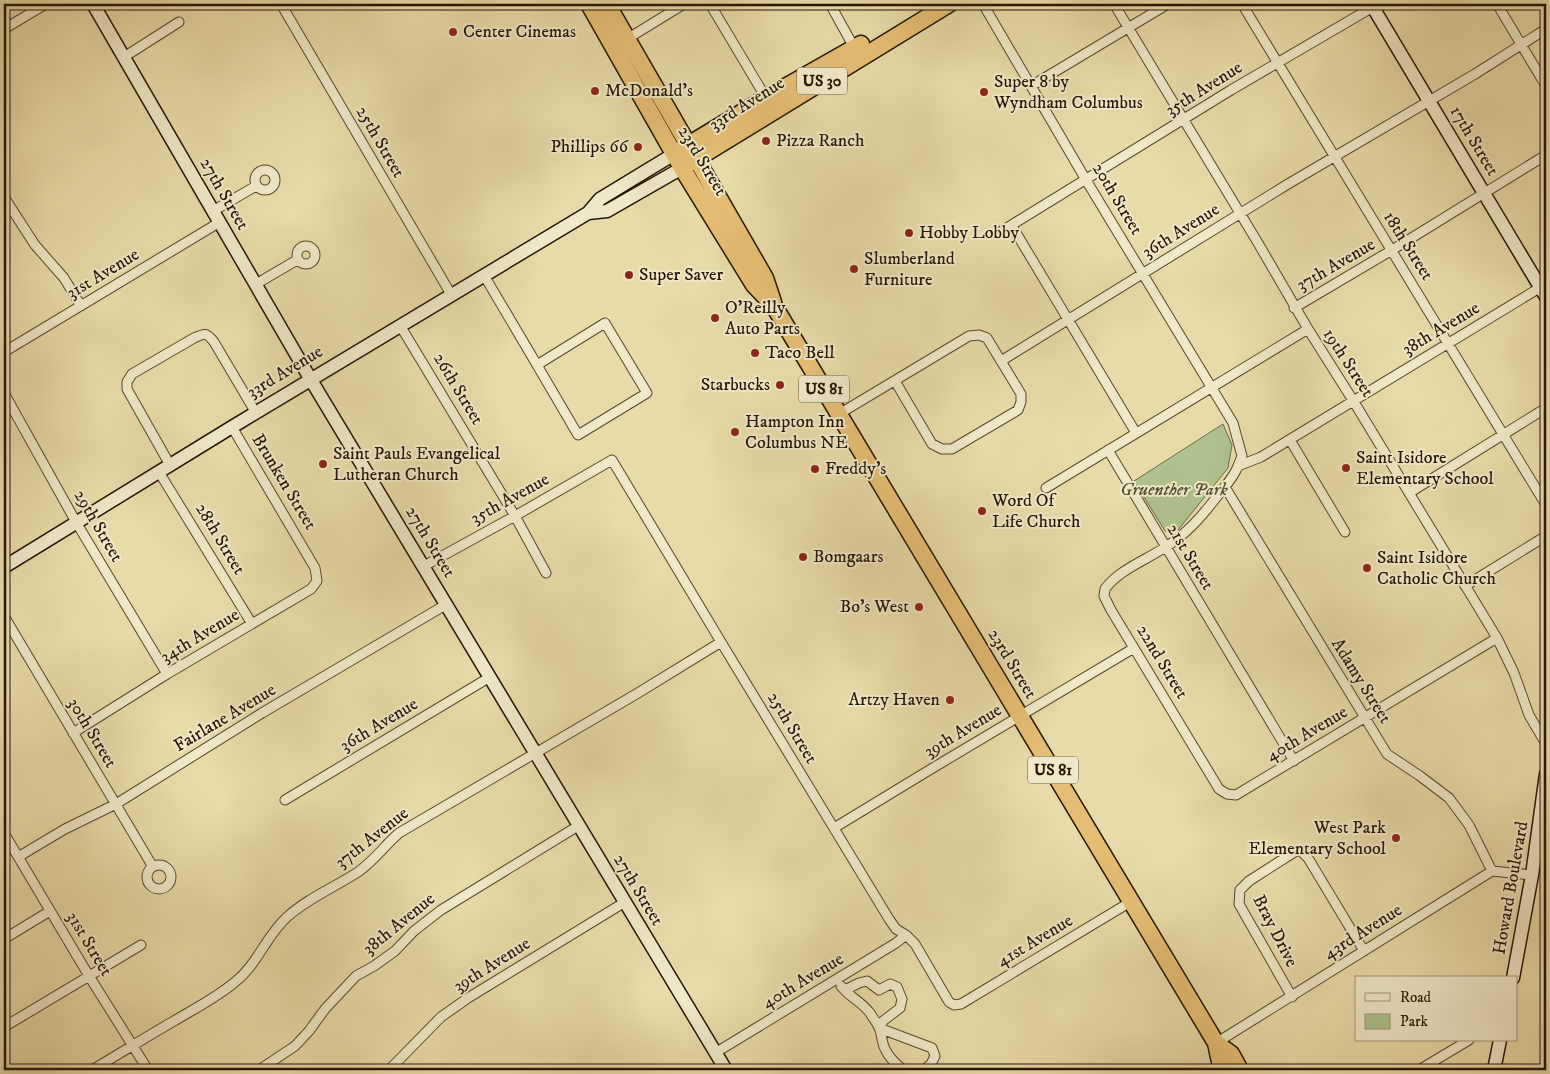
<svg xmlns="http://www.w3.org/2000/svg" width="1550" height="1074" font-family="'IM FELL DW Pica',serif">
<rect width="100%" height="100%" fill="#e8dba9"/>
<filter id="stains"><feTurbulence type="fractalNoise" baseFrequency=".004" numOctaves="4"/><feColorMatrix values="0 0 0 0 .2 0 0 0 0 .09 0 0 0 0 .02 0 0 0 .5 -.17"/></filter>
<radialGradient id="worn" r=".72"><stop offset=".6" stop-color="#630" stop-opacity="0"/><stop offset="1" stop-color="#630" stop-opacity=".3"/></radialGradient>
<path fill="#afc18e" stroke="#6a6b49" d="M1223 424 1232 445 1228 468 1178 530 1175 532 1165 531 1134 481Z"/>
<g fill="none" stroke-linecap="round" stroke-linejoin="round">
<g stroke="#56462d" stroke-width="11">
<path id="street" d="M281 4 452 296
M710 4 766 98
M830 4 855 49
M983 4 1086 180 1233 423 1242 456 1238 466
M1114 4 1258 243 1308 329 1354 402 1497 638 1514 673 1529 715 1546 744
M1242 4 1546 505
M1497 4 1546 86
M4 29 46 4
M627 39 684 4
M124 57 179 22
M1031 86 1168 4
M255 180a10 10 0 1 1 20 0a10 10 0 1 1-20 0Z
M4 197 35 245 64 278 81 306
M213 211 256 186
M1012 226 1136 433
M997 234 1231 90 1378 4
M297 255a9 9 0 1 1 18 0a9 9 0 1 1-18 0Z
M485 277 537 365
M256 284 297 260
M1294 308 1392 250 1546 155
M605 323 647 393 578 435 537 365Z
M401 327 515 516 546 573
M4 352 220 222
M1001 361 1288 184 1475 74 1546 29
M4 393 76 522 167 674
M839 414 969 336 979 335 987 338 1021 394V402L1018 410 952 449H942L932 444 895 381
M1290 440 1345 532
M1108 450 1294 761
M170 465 127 389V382L132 374 194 338C205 333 206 332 214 342L256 413
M159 472 252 624
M1225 487 1387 754 1420 776 1449 798 1469 825 1492 871
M1046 488 1308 329
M1409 493 1546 408
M424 566 515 516 612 460 721 642 889 919 896 929 906 935 915 944 949 1002 954 1005 961 1004 1132 901
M1465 586 1546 536
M4 616 153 867
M1497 638 1236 795 1227 794 1219 789 1111 610 1104 596 1105 589C1119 570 1144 561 1164 548 1187 534 1203 515 1219 494 1226 485 1234 477 1238 466L1261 457 1546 284
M73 733 167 674 311 589 317 581 315 568 232 427
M285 800 490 677
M834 828 936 766 1134 648
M4 833 89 976 148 1070
M18 857 65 829 116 804 262 713 447 604
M147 877a12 12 0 1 1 24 0a12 12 0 1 1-24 0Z
M4 939 50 911
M841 986C849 997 861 1001 870 1013 873 1018 878 1024 880 1030 882 1037 882 1043 885 1049 889 1058 896 1064 903 1070
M845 990 859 983 867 981 879 990 890 984 897 987 902 999 900 1008 883 1021 879 1028 932 1048 935 1056 931 1064 924 1070
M1292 997 1239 904 1240 890 1249 881 1296 851H1301L1308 858 1364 951
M4 1027 141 945
M1216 1043 1492 871 1532 875
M715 1053 896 943 906 935
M92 1070C119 1054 146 1037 174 1021 194 1009 216 998 235 982 257 965 266 936 287 917 308 898 335 887 358 872 374 861 385 845 399 833L638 693 721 642
M259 1070 295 1046 309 1031 325 1009 356 976 374 966 395 951 414 931 441 910 578 826
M389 1070 441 1017 468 998 625 902
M1419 1070 1469 1040"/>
</g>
<g stroke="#261504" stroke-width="15">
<path id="secondary" d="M93 4 311 380 726 1070
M1371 4 1546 297
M588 213 607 211 682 168
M4 567 232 427 588 213 600 199 674 154
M1513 978 1532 875 1546 774
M1494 1070 1500 1040"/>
</g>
<g stroke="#261504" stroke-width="19">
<path id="highway" d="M589 4 682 168 754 285 774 306 1216 1043 1220 1062 1225 1070
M607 4 765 278 773 302
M680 150 766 98 861 44
M688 164 949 4
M1216 1043 1231 1054 1240 1070"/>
</g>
<use href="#street" stroke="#f0e8c7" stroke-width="9"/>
<use href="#secondary" stroke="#f0e8c7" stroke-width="12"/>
<use href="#highway" stroke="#e4be74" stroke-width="16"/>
</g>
<g fill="#8f2418" stroke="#f0e8c7" stroke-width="2">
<circle cx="453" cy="32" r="5"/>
<circle cx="595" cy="91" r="5"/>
<circle cx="984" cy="92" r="5"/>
<circle cx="766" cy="141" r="5"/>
<circle cx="638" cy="147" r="5"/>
<circle cx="909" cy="233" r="5"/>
<circle cx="854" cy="269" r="5"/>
<circle cx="629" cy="275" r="5"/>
<circle cx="715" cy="318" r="5"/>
<circle cx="755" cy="353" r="5"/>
<circle cx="780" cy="385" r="5"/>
<circle cx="735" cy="432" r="5"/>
<circle cx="323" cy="464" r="5"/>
<circle cx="1346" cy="468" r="5"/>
<circle cx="815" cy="469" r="5"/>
<circle cx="982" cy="511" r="5"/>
<circle cx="803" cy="557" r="5"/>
<circle cx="1367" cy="568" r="5"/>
<circle cx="919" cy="607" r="5"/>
<circle cx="950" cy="700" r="5"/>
<circle cx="1396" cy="838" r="5"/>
</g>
<g text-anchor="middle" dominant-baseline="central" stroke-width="4" stroke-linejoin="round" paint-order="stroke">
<g fill="#f0e8c7" stroke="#63543e" stroke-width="1">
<rect x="797" y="67.5" width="50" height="27" rx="4"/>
<rect x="799" y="375.5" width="50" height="27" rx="4"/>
<rect x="1028" y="756.5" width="50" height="27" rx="4"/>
</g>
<g font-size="16" font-weight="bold" fill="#261504">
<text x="822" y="81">US 30</text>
<text x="824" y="389">US 81</text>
<text x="1053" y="770">US 81</text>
</g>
<g font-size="18" fill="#261504" stroke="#f0e8c7" text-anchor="start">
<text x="463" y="32">Center Cinemas</text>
<text x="994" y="82">Super 8 by<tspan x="994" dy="21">Wyndham Columbus</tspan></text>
<text x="605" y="91">McDonald's</text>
<text x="776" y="141">Pizza Ranch</text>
<text x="628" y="147" text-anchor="end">Phillips 66</text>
<text x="919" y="233">Hobby Lobby</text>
<text x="864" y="259">Slumberland<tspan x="864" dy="21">Furniture</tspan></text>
<text x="639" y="275">Super Saver</text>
<text x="725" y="308">O'Reilly<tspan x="725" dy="21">Auto Parts</tspan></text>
<text x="765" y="353">Taco Bell</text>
<text x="770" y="385" text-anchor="end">Starbucks</text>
<text x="745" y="422">Hampton Inn<tspan x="745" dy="21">Columbus NE</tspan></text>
<text x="333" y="454">Saint Pauls Evangelical<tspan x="333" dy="21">Lutheran Church</tspan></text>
<text x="1356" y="458">Saint Isidore<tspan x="1356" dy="21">Elementary School</tspan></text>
<text x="825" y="469">Freddy's</text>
<text x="992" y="501">Word Of<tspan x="992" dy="21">Life Church</tspan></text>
<text x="813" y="557">Bomgaars</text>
<text x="1377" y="558">Saint Isidore<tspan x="1377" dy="21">Catholic Church</tspan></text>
<text x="909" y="607" text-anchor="end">Bo's West</text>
<text x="940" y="700" text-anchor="end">Artzy Haven</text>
<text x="1386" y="828" text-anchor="end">West Park<tspan x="1386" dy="21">Elementary School</tspan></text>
</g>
<g font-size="18" fill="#261504" stroke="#f0e8c7">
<text transform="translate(1204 89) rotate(-32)">35th Avenue</text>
<text transform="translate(747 104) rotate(-32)">33rd Avenue</text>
<text transform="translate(1474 141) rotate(59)">17th Street</text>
<text transform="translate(380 142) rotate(60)">25th Street</text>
<text transform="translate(702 161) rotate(59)">23rd Street</text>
<text transform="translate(224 194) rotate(60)">27th Street</text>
<text transform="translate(1117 199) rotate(59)">20th Street</text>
<text transform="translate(1181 231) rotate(-32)">36th Avenue</text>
<text transform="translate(1408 246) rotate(58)">18th Street</text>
<text transform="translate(1336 265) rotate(-30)">37th Avenue</text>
<text transform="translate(103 274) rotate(-31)">31st Avenue</text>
<text transform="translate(1441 329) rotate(-31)">38th Avenue</text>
<text transform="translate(1348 363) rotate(57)">19th Street</text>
<text transform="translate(285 372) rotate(-31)">33rd Avenue</text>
<text transform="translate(458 389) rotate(59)">26th Street</text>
<text transform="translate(284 482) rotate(59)">Brunken Street</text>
<text transform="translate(510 499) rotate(-29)">35th Avenue</text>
<text transform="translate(98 526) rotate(60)">29th Street</text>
<text transform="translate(220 539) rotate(59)">28th Street</text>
<text transform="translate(430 542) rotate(59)">27th Street</text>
<text transform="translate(1190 557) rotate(59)">21st Street</text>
<text transform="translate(200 636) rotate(-31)">34th Avenue</text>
<text transform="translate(1162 662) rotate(59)">22nd Street</text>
<text transform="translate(1012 664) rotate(59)">23rd Street</text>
<text transform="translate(1361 681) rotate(58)">Adamy Street</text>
<text transform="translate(225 718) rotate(-31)">Fairlane Avenue</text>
<text transform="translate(379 725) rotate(-31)">36th Avenue</text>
<text transform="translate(792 728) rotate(59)">25th Street</text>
<text transform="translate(963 731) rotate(-31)">39th Avenue</text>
<text transform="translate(92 733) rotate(59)">30th Street</text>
<text transform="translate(1307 734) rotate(-31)">40th Avenue</text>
<text transform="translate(372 838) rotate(-38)">37th Avenue</text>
<text transform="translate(1511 888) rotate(-80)">Howard Boulevard</text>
<text transform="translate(638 890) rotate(59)">27th Street</text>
<text transform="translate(399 924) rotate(-39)">38th Avenue</text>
<text transform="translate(1275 931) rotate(63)">Bray Drive</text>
<text transform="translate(1363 932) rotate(-32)">43rd Avenue</text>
<text transform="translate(1035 941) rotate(-31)">41st Avenue</text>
<text transform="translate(89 944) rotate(59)">31st Street</text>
<text transform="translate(492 965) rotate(-32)">39th Avenue</text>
<text transform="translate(803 981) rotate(-31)">40th Avenue</text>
</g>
<g font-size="18" font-style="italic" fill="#565134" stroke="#f0e8c7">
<text x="1174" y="490">Gruenther Park</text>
</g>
</g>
<rect width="1550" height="1074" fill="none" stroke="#e8dba9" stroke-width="20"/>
<rect x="5" y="5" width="1540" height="1064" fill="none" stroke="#261504" stroke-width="2.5"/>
<rect x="10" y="10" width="1530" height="1054" fill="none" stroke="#261504"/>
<rect x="1355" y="976" width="162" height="65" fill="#f0e8c7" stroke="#9f9479"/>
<rect x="1365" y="993" width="25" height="8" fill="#f0e8c7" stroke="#9f9479"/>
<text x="1400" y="1002" font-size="15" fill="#261504">Road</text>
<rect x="1365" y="1014" width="25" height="15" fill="#afc18e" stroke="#9f9479"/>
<text x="1400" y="1026" font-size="15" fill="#261504">Park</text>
<rect width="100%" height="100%" filter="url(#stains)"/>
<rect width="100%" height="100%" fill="url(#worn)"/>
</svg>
